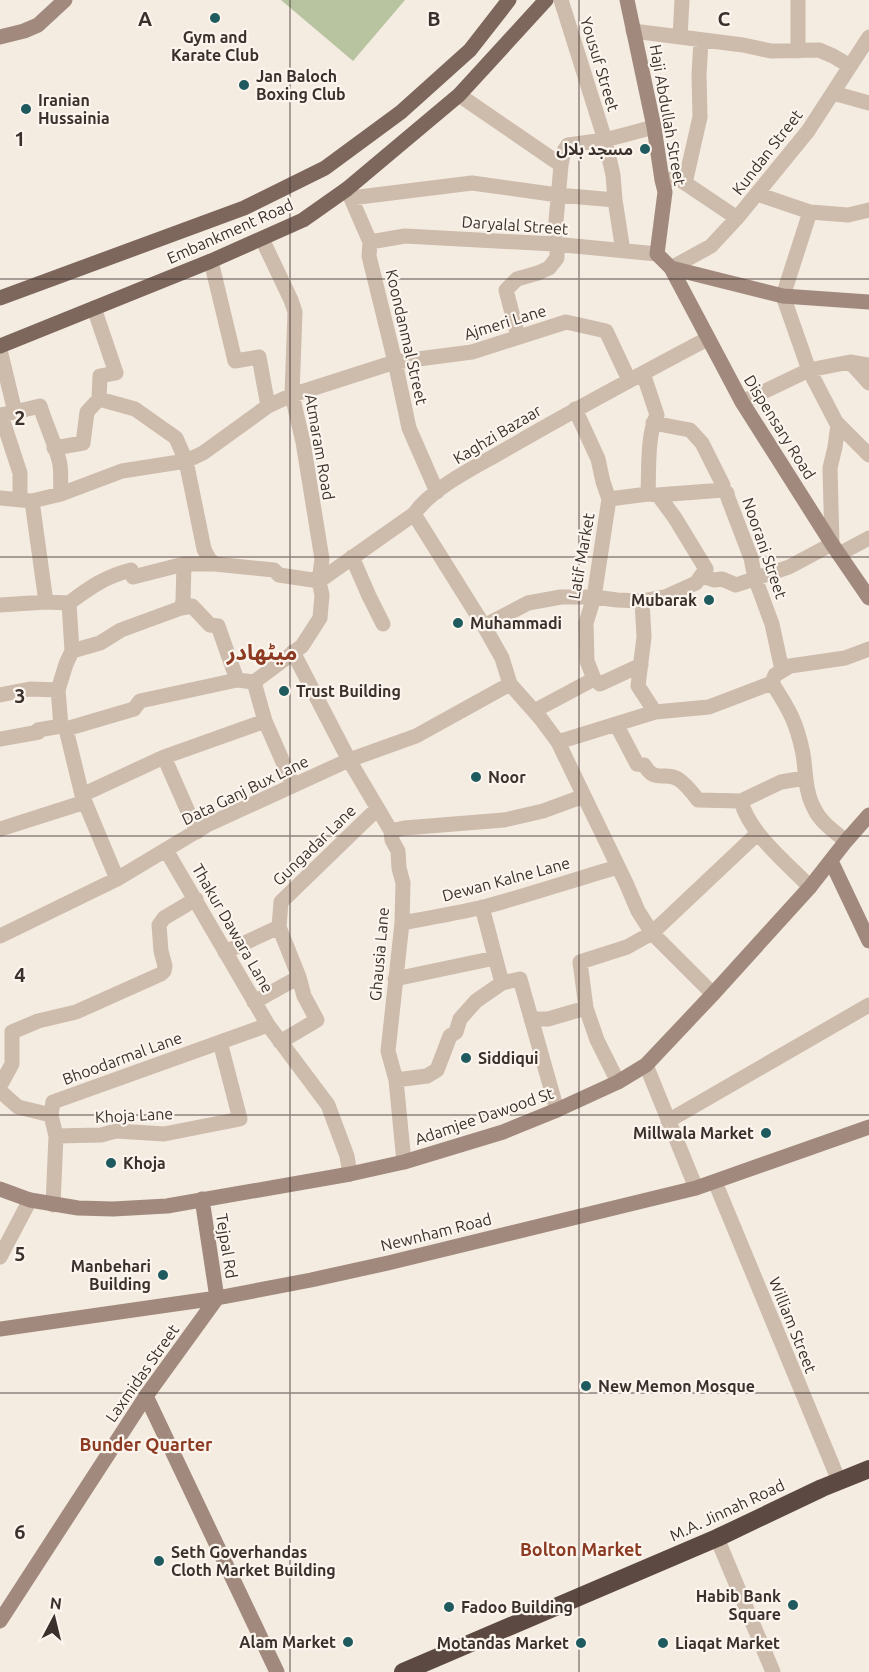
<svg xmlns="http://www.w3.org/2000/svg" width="869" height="1672" font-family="Ubuntu,'Noto Sans Arabic',sans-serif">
<rect width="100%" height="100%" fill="#f4ebe1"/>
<path fill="#b8c4a0" d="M281 0H405L353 61Z"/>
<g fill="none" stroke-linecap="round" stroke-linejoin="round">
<path stroke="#cdbbac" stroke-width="15" d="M561 0 605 140 568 145 564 151 561 165
M633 31 743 45 771 51 819 50 833 56 850 66
M680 37 682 0
M798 51V0
M833 93 869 103
M459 95 561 165 554 244
M662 180 679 179 737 218
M685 183 700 117 699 75 701 40
M347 189 370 242 369 256 395 362 409 428 437 492
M757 194 810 212 848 215 869 210
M351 198 472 183 558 195 615 200
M810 212 783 296 809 370 836 422 869 455
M370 242 405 236 554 244 657 254
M623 251 615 200 613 175 605 140 654 127
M211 261 235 361 259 357 268 406
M671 268 711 246 737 218 808 131 869 37
M518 336 506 290 517 279 538 273 549 268 557 258V245
M0 350 15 412 1 415 20 473V500
M850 362 869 383
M99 399 135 409 176 438 186 461 204 549 209 559 215 564
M742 402 809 370 850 362 869 365
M575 409 598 459 603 482 609 499 594 597 586 623 587 661 594 679
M15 412 40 406C46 425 54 441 59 460 62 470 60 483 61 494
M653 423 690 430 702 443 723 485V490L727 493 728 498 751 558 755 578 772 624 782 670
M54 448 83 443 87 412 99 399 100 376 116 373 94 308
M658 495 723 490
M0 498 32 501 61 494 122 471 186 461 203 453 268 406 292 395 395 362 472 352 566 322 606 331 629 380
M609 499 648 494
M32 501 46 602
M414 514 484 626 502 658 510 684 541 719 558 742 626 883 638 911 652 933 713 994
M839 554 869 538
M352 557 369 596 383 624
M702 576 714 580 722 579 736 585 789 567 832 544 830 468 835 447 838 424
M642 601 644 637 638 686 655 712
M69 603 72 651 66 664 58 690 61 726 66 729 82 795 117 879
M0 605 46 602 69 603C89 588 106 576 131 570L133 577 184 564H215L274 570 279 575 319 581 414 514C433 487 474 468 503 451 570 412 639 375 707 339
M181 608 183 601 184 564
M484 626 528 603 561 597H594L617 600 642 601 665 597 696 583 706 569 675 518 658 495 648 494C649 472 647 434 657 415L643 373
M72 651 100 643 121 630 181 608 192 606 210 625 218 626 237 680 254 682 265 721 293 785
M293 652 349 760 391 831 392 840 398 851 399 868 403 883 402 923 388 1051 396 1080 404 1162
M254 682 302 646 320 618 322 595 319 581 322 559 303 442 292 395 295 312 291 300 262 239
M772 683C789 709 797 723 803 754 806 772 805 792 814 808 820 822 835 832 846 841
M0 695 30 689 58 690
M534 711 594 679 600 684 641 665
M616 724 637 764 644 765C656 784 664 771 678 779 686 784 692 792 698 800L741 801 781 782 805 778
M66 729 134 709 140 701 237 680
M0 739 39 732 38 730 61 726
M558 742 655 712 709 707 772 683 775 675 790 666 845 658 869 649
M164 757 197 832
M82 795 164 757 265 721
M741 801C749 833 787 863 810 887
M0 829 85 802
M391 831 404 828 504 820 543 811 584 796
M166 850 268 1025 328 1105 347 1156 350 1174
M482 907 502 983 520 979 557 1110
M402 923C429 918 457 913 484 907 529 895 573 880 618 867
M0 936 117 879 207 825 349 760 416 736 510 684
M225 952 279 927
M395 979 495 958
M254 1002 299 977
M531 1019H548L586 1008
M280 1042 317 1020 304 996 299 977 279 927 281 902 377 809
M646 1065 696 1188
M396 1080 427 1076 437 1070 450 1036 456 1032 460 1019 476 1001 502 983
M618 1082 597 1040 586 1008 580 962 627 947 652 933 758 833
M0 1086 12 1064V1032L38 1021 76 1012 161 974 164 971 165 966 161 951 159 925 164 918 196 899
M0 1091 18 1107 51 1115
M668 1121 869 1005
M56 1136 101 1135 116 1131 164 1134 240 1119 220 1042
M715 1182 839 1481
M53 1205 56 1136 51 1115 53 1102 268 1025
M0 1257 30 1200
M717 1538 773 1672"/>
<path stroke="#a18a7d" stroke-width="15" d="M627 0 654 127 662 180 665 192 657 254 671 268 742 402 832 544 869 598
M0 37 24 31 38 25 65 0
M671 268 783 296 869 302
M831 861 869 941
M0 1189 30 1200 78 1208 113 1209 167 1206 350 1174 404 1162 503 1132 557 1110 618 1082 646 1065 713 994 810 887 846 841 869 815
M0 1329 217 1298 311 1280 388 1263 696 1188 869 1127
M146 1396 277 1672
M0 1621 146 1396 217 1298 202 1199"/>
<path stroke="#7d675c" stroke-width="15" d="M0 298 244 208 325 168 401 112 470 50 509 0
M0 346 211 261 303 220 347 189 459 95 546 0"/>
<path stroke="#5c4a42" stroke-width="18" d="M403 1672 717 1538 822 1488 869 1469"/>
</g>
<path fill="none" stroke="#3b302b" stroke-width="1.5" stroke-opacity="0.55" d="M290 0V1672M579 0V1672M0 279H869M0 557H869M0 836H869M0 1115H869M0 1393H869"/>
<g fill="#1f5a5e" stroke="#fbf5ee" stroke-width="2">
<circle cx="215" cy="18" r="6"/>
<circle cx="244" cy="85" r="6"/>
<circle cx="26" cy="109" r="6"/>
<circle cx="645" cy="149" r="6"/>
<circle cx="709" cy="600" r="6"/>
<circle cx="458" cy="623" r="6"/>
<circle cx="284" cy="691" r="6"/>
<circle cx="476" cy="777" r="6"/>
<circle cx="466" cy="1058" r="6"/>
<circle cx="766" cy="1133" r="6"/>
<circle cx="111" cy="1163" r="6"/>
<circle cx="163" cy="1275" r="6"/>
<circle cx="586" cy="1386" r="6"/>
<circle cx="159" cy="1561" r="6"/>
<circle cx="793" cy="1605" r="6"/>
<circle cx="449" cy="1607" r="6"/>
<circle cx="348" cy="1642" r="6"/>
<circle cx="581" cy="1643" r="6"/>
<circle cx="663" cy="1643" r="6"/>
</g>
<g text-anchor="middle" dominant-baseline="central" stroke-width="4.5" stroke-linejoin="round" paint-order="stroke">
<g font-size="16" font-weight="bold" fill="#3b302b" stroke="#fbf5ee" text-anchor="start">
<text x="215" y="37" text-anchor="middle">Gym and<tspan x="215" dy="18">Karate Club</tspan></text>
<text x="256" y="76">Jan Baloch<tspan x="256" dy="18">Boxing Club</tspan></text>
<text x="38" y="100">Iranian<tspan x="38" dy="18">Hussainia</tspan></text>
<text x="633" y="149" text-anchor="end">مسجد بلال</text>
<text x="697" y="600" text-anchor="end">Mubarak</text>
<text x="470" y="623">Muhammadi</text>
<text x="296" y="691">Trust Building</text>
<text x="488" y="777">Noor</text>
<text x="478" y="1058">Siddiqui</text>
<text x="754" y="1133" text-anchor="end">Millwala Market</text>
<text x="123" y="1163">Khoja</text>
<text x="151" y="1266" text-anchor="end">Manbehari<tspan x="151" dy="18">Building</tspan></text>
<text x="598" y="1386">New Memon Mosque</text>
<text x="171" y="1552">Seth Goverhandas<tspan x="171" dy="18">Cloth Market Building</tspan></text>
<text x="781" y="1596" text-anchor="end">Habib Bank<tspan x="781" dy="18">Square</tspan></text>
<text x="461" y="1607">Fadoo Building</text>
<text x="336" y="1642" text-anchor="end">Alam Market</text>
<text x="569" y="1643" text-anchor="end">Motandas Market</text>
<text x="675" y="1643">Liaqat Market</text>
</g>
<g font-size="16" fill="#3b302b" stroke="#fbf5ee">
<text transform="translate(600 64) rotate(73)">Yousuf Street</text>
<text transform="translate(668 115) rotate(80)">Haji Abdullah Street</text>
<text transform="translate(767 152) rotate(-52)">Kundan Street</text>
<text transform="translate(515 225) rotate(4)">Daryalal Street</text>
<text transform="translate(230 231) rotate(-24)">Embankment Road</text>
<text transform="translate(505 322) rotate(-17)">Ajmeri Lane</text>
<text transform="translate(407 337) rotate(77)">Koondanmal Street</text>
<text transform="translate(780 427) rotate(58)">Dispensary Road</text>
<text transform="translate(497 434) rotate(-31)">Kaghzi Bazaar</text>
<text transform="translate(320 447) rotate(80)">Atmaram Road</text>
<text transform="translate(765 548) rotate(71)">Noorani Street</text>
<text transform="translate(581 556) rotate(-80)">Latif Market</text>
<text transform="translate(245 790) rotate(-26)">Data Ganj Bux Lane</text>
<text transform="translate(314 845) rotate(-44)">Gungadar Lane</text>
<text transform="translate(506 879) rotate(-15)">Dewan Kalne Lane</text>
<text transform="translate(233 928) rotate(60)">Thakur Dawara Lane</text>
<text transform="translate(379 954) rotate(-85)">Ghausia Lane</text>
<text transform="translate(122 1058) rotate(-20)">Bhoodarmal Lane</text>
<text transform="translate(134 1115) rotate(-3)">Khoja Lane</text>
<text transform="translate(484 1116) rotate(-19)">Adamjee Dawood St</text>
<text transform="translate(436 1232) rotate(-14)">Newnham Road</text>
<text transform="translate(227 1246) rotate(81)">Tejpal Rd</text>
<text transform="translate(793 1325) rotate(68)">William Street</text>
<text transform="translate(142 1373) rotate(-55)">Laxmidas Street</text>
<text transform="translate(727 1510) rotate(-25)">M.A. Jinnah Road</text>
</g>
<g font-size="18" font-weight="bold" fill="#8c3b22" stroke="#fbf5ee">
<text x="146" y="1444">Bunder Quarter</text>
<text x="581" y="1549">Bolton Market</text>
</g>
<g font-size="22" font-weight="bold" fill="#8c3b22" stroke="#fbf5ee">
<text x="262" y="651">میٹھادر</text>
</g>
</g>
<g font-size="20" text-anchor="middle" font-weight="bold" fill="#3b302b" stroke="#fbf5ee" stroke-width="4.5" stroke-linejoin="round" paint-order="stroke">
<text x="145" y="26">A</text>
<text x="434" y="26">B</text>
<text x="724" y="26">C</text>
<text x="20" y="146">1</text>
<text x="20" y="425">2</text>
<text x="20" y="703">3</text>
<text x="20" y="982">4</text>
<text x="20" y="1261">5</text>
<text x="20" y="1539">6</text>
</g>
<g transform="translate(54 1618) rotate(7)" stroke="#fbf5ee" stroke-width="4.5" paint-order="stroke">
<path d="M0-4.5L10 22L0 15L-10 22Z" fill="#3b302b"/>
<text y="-9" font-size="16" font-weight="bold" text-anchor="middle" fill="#3b302b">N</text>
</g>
</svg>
